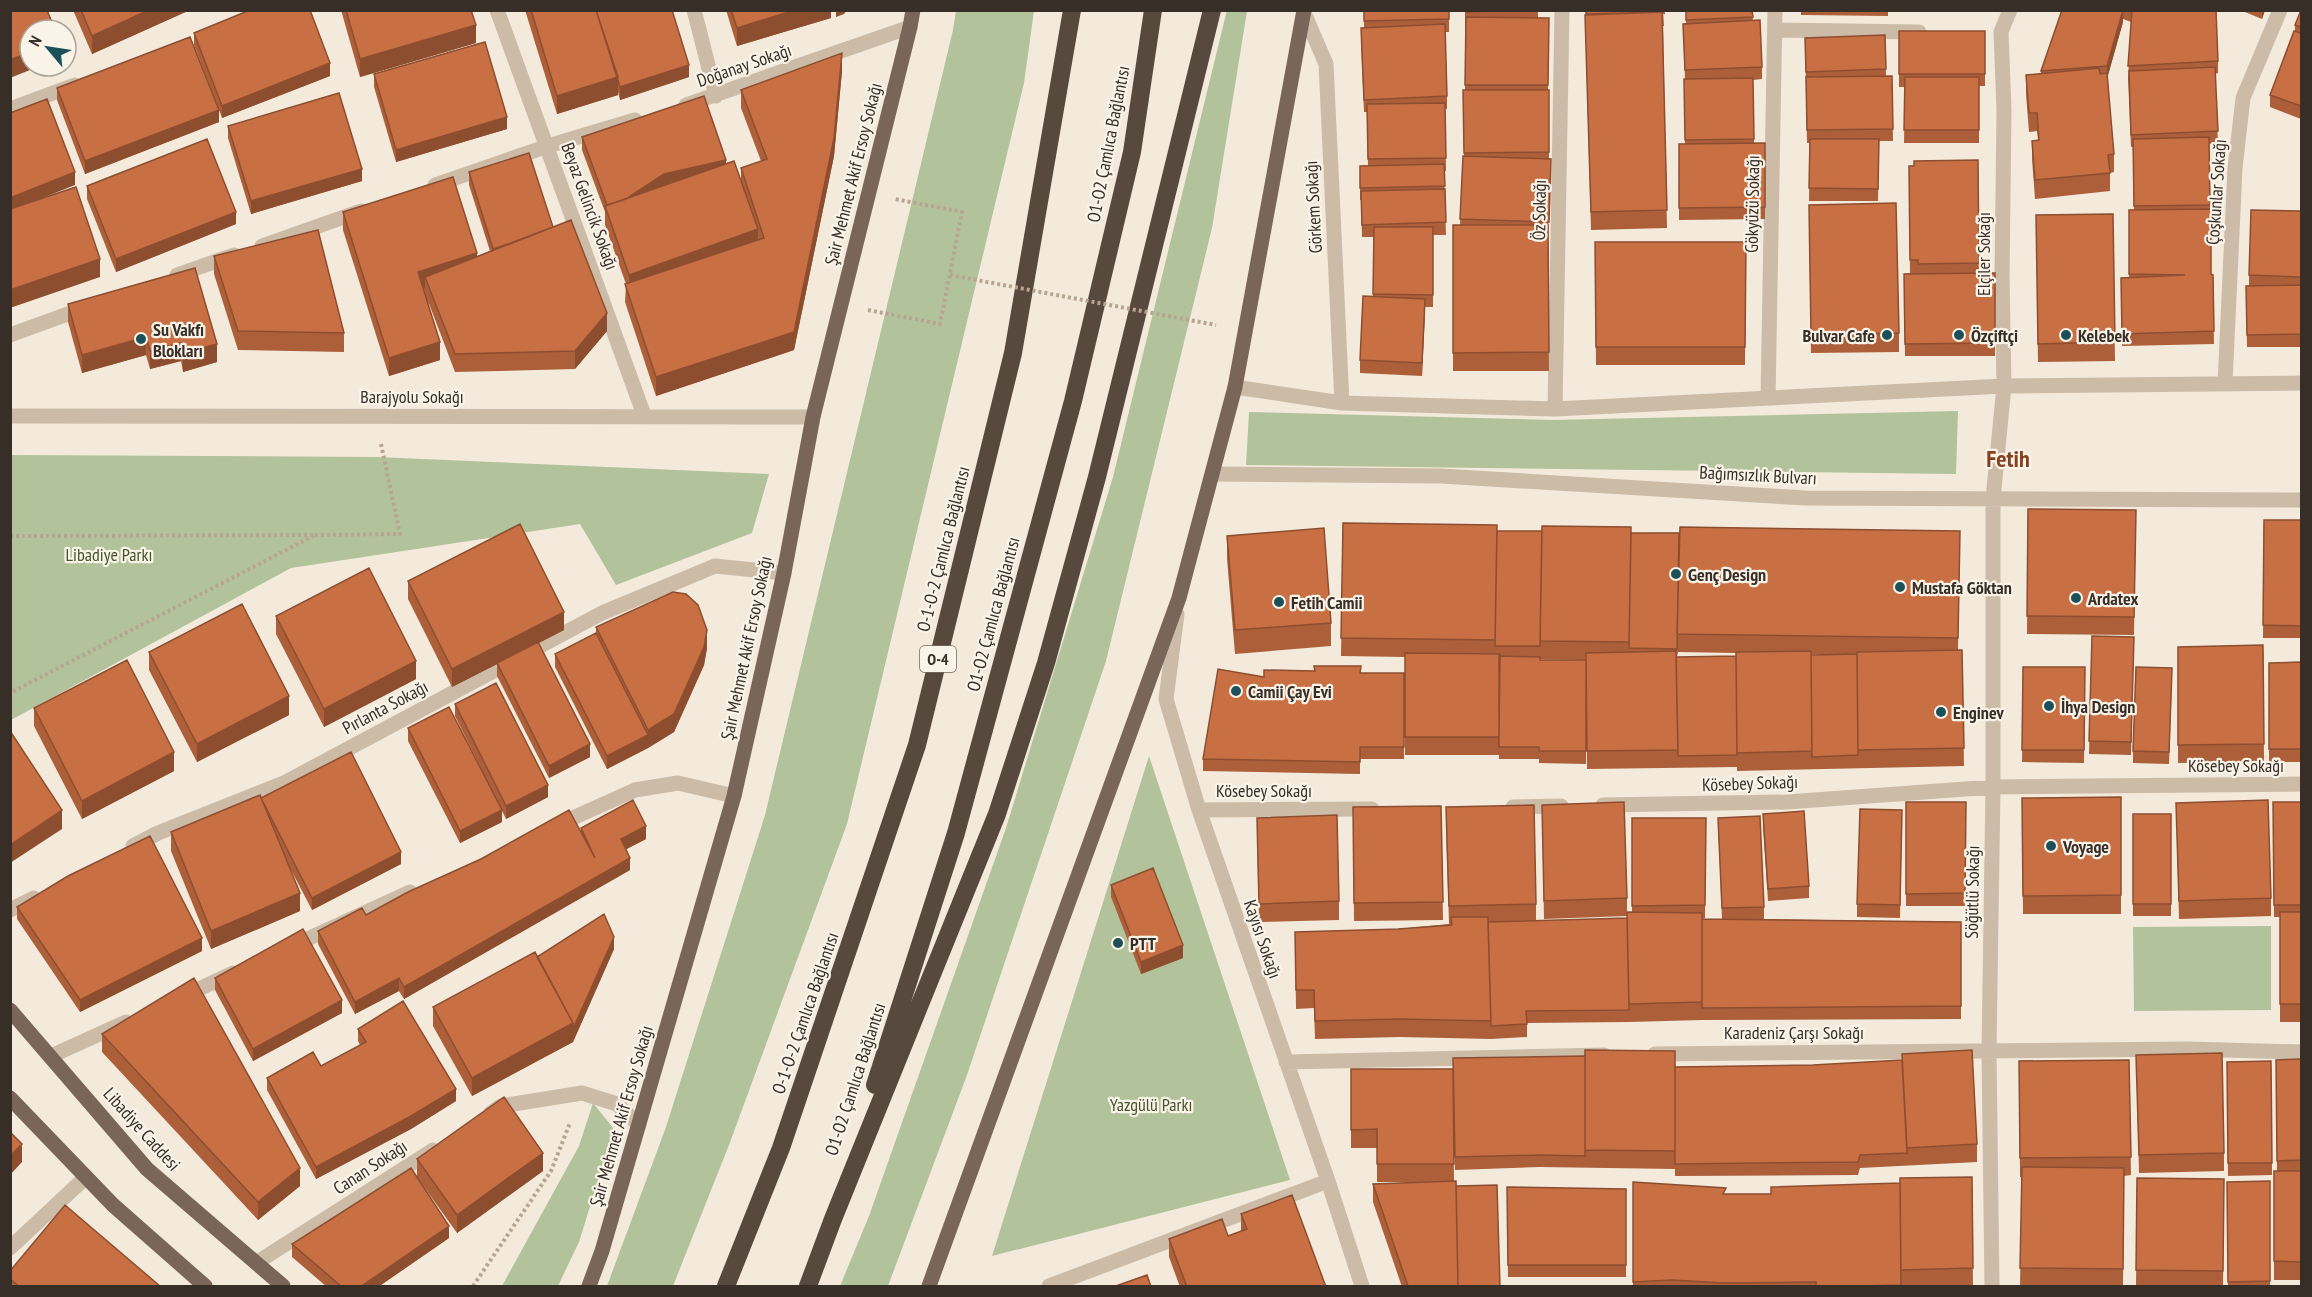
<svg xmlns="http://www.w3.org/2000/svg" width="2312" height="1297" font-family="'PT Sans Narrow',sans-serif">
<rect width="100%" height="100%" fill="#f3eadc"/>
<path fill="#b2c29b" d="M1227 10 1247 11 1212 228 1106 661 967 1075 888 1286H840L869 1216 1006 828 1113 477Z
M956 11H1034L1024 83 847 824 729 1145 673 1286H607L666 1127 765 815 953 30Z
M1958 411 1956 474 1246 465 1249 412 1552 420Z
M11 455 376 457 769 474 752 533 616 585 580 524 291 568 11 720Z
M1149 756 1290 1180 992 1256Z
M2271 926V1010L2134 1011 2133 927Z
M593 1103 614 1129 579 1242 558 1286H502L579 1146Z"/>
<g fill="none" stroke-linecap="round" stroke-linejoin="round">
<path stroke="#b7a591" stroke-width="4" stroke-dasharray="3 3" stroke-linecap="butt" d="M868 310 940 324 962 212 895 199
M315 535 400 534 381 444
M10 536 315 535 10 693
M473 1286 551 1171 570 1123"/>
<path stroke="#cbbba7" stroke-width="15" d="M497 10 644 415
M694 10 716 96
M1304 13 1326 64 1342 403
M1775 30 1919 32
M686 105 910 27
M10 109 75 85
M435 185 548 146 635 120
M262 246 361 211
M177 275 234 255
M10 335 87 307
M2225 384 2235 168 2243 98 2280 10
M1235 387 1342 403 1555 409 2004 386 2302 383
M1768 398 1775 10
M1555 409 1562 10
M10 416 813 417
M1213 474 1441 476 1805 498 2302 500
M1177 614 1166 699 1199 810 1328 1181 1362 1286
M1603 805 1787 802 1993 787 2302 784
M1513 807 1561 806
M1199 810 1372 809
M555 826 635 790 678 783 734 796
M133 846 158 833 284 783 602 613 715 566 784 573
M10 910 34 898
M290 947 410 892
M184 996 233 973
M1655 1054 2187 1049 2302 1052
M51 1056 126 1022
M1286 1062 1604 1055
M491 1113 501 1106 582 1093 617 1104 639 1125
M10 1248 86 1177
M256 1263 433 1150
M1049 1286 1328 1181
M1992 1286 1989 1050 1993 787V499L2004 386 2002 277 2004 110 2001 32 2010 10"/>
<path stroke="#7a6659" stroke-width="15" d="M10 1010 147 1169 283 1286
M10 1098 113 1205 205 1286
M589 1286 602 1251 734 796 784 573 813 417 910 27 913 10
M929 1286 1179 598 1235 387 1304 10"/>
<path stroke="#58493f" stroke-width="18" d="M875 1085 956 833 1073 401 1132 152 1153 10
M726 1286 781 1148 917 745 1013 353 1072 10
M808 1286 833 1219 997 814 1046 663 1097 477 1212 10"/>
<path stroke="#b7a591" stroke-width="4" stroke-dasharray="3 3" stroke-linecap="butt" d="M950 275 1216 325"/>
</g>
<path fill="#ad5f3a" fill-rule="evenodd" d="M73 10H190L92 54Z
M341 10H471L476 43 360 77Z
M525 10H672L689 77 620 100 618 92V95L557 114Z
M726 10H831V18L737 46Z
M1364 10H1449V32H1445L1447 96V109H1445L1446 171H1444L1446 235H1433V307H1425L1422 376 1360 373V360L1373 297 1374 237H1362L1361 200H1360V166H1368L1367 112H1364L1361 40V28H1364Z
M1465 10H1538V18H1549L1548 90H1549V159L1551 171 1548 234 1549 371H1453V225H1460L1464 156 1463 90H1465Z
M1663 10 1664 26H1663L1667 228 1591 230 1585 15Z
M1686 10H1752L1753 21 1762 67V79L1753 80 1754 144 1765 143V219L1679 220V144H1685V79L1683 24 1686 23Z
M1801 10H1888V16L1801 15Z
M2062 10H2216L2218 61V73L2215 74 2218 144H2209L2211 274 2213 275 2214 344 2122 346 2121 291 2129 278V210H2134L2133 147H2131L2128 78 2131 22 2123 19V22L2107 78 2114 154V172L2110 173V191L2035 199 2032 159V141L2038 140 2037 131 2029 132 2026 94V75L2041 74V71Z
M2240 10H2265L2262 19Z
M2301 10V119L2270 107V95L2295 31V25Z
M1899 31H1985V86H1979V143H1904L1905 87H1899Z
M194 33 330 76 222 118 194 45Z
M1885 35 1886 76H1892L1893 141H1879L1878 201H1809L1810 143H1807L1805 38Z
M842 71 834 156 794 350 656 396 625 302 626 284 605 225V212L582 150V137L741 183V168L761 161 741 108V90Z
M374 74 507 129 396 162 374 87Z
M57 88 219 122 85 174 57 100Z
M228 126 362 181 251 214 228 138Z
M1978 160 1979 273H1995V356H1905L1904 274 1910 273 1909 166Z
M469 172 553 227 607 331 575 369 455 372 428 301 440 360 389 376 343 230V212L477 256 490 251 469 185Z
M87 186 236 224 116 272 87 199Z
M2301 211V347H2247L2246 286H2249V275Z
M2113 214 2115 361 2038 362 2036 215Z
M1809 223 1899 333V352L1811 353Z
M1595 242H1746L1745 365H1596Z
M214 256 344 333V352L238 350 214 274Z
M195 268 217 362 183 372 181 361 150 369 146 355 82 373 68 322V304Z
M2028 509 2136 510 2134 635 2027 634Z
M2264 520H2301V638H2263Z
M1343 523 1497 531 1631 533 1960 531 1958 650H1962L1964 766 1737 771V767L1587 769V694L1586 764 1539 763V759H1499V755H1405V657L1341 656ZM1678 652 1736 653V656L1677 657ZM1811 654H1842L1811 655ZM1540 659 1586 660H1540Z
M1227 536 1331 623V646L1235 654 1227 559Z
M408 581 564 630 539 643 590 757 549 778 497 676V664L452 687 408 599Z
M276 616 416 679 324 727 276 634Z
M596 627 707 648 704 665 674 732 648 748 607 769 555 667V654L596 633Z
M2092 636 2134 637 2131 755 2089 754Z
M2263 645 2264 762 2178 763V647Z
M149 652 289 715 197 762 149 670Z
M2301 662V762H2269V663Z
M2023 667H2085L2084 763 2022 762Z
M1360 673H1404V759H1360V774L1203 771V759L1264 677Z
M2172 681 2169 764 2133 763V751Z
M455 704 548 797 506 819 455 716Z
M34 708 174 771 82 819 34 726Z
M408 728 502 822 460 843 408 741Z
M2121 797V914H2023L2022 798Z
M261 798 401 864 312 910 289 866 300 911 211 949 171 851V832Z
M1906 802H1966L1965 906H1906Z
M2273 802H2301V1022H2280V917H2274Z
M2176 803 2271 898V916L2179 919Z
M1542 805 1627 898V916L1544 919Z
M1441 806 1443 920 1354 921 1353 807Z
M1902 810 1900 918 1857 917V904Z
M1763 814 1809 886V898L1768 901 1763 826Z
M2133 814H2171V916H2133Z
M1632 818H1706L1705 918 1702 919H1722L1718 818 1764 907V919L1961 922V1019L1702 1020 1629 1022 1527 1023V1037L1491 1039 1400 1037 1315 1039 1314 1008 1296 1009 1295 932 1398 929 1449 924 1446 825 1536 904V921L1627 918 1632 912Z
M581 828 646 839 626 849 630 870 404 999 399 991 355 1014 318 944V931L366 915 581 832Z
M1257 836 1339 901V920L1259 922Z
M1111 885 1183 958 1141 974 1111 897Z
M17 907 202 951 80 1012 17 919Z
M614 949 573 1042 472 1096 433 1026V1007L537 957Z
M215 978 342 1013 253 1061 215 990Z
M358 1029 456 1101 411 1129 316 1179 267 1090V1078L321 1066 360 1045 358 1041Z
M102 1034 300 1186 258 1220 102 1052Z
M2136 1055 2224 1153V1171L2139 1173Z
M2301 1059V1280H2274V1171H2277L2276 1060Z
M2129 1060 2131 1175 2124 1176 2123 1287 2020 1286 2022 1177H2020L2019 1061Z
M2271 1061 2272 1175 2228 1176 2227 1062Z
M1675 1067 1977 1144V1162L1860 1168 1858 1175 1675 1176V1169L1540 1167 1455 1170 1453 1072 1454 1181 1456 1186 1500 1287H1402L1373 1202V1184L1423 1182H1377V1148H1351V1069H1453Z
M417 1159 543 1171 457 1233 417 1177Z
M1972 1177 1973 1287H1633V1182L1726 1194H1771Z
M2137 1178 2224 1179 2223 1287H2136Z
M2270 1181V1287H2228L2227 1182Z
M1507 1187 1626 1189V1277H1508Z
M1241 1214 1326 1287H1180L1169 1257V1239L1228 1236 1241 1231Z
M449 1238 378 1287H327L292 1257V1244Z
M10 1271 161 1287H10Z"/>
<path fill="#8d4e30" d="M149 10H190L92 54V36Z
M795 10H831V18L737 46V28Z
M836 10H847L844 14 836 17Z
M2123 10V22L2107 79V66Z
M2262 10H2265L2262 19Z
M476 25V43L360 77V59Z
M30 52V66H40L10 78V60Z
M842 53V71L834 156 794 350 656 396V377L794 332Z
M330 63V76L222 118V106Z
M689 65V77L620 100V87Z
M618 77V95L557 114V96Z
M219 110V122L85 174V161Z
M507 117V129L396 162V150Z
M726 160V173L609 210 664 174Z
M362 169V181L251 214V201Z
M75 172V185L10 211V198Z
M236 212V224L116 272V259Z
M758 229V248L629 293V275Z
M477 253V271L425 277V288L418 290V272Z
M100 259V277L10 308V290Z
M1425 299V312L1422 376V363Z
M607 313V331L575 369V351Z
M146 337V355L82 373V355Z
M440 342V360L389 376V358Z
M181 343V361L150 369V351Z
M217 344V362L183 372V353Z
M564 612V630L452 687V669Z
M707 630V648L704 665 674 732 648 748 607 769V756L648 735V730Z
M416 661V679L324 727V709Z
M289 696V715L197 762V744Z
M590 744V757L549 778V766Z
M174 752V771L82 819V801Z
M548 785V797L506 819V806Z
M62 810V829L10 863V845Z
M502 810V822L460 843V831Z
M646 826V839L621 852V839Z
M401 852V864L312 910V898Z
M630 858V870L404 999V987Z
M300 893V911L211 949V931Z
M614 937V949L573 1042 472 1096V1078Z
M202 938V951L80 1012V1000Z
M1183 945V958L1141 974V962Z
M399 978V991L355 1014V1002Z
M342 1000V1013L253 1061V1049Z
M456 1089V1101L411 1129 316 1179V1167Z
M22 1144V1162L10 1175V1156Z
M543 1153V1171L457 1233V1215Z
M300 1168V1186L258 1220V1202Z
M449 1226V1238L378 1287H360Z"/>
<path fill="#c96f44" stroke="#8d4e30" stroke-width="1.5" d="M10 10H47L55 30H30V52L10 60Z
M81 10H149L92 36Z
M250 10H310L330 63 222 106 194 33Z
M346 10H471L476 25 360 59Z
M531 10H596L618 77 557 96Z
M596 10H672L689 65 620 87Z
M731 10H795L737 28Z
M1364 10H1449V19L1364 21Z
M1466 10H1527L1466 12Z
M1586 10H1663L1664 13 1662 12 1586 14Z
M1686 10H1752L1753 17 1686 20Z
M2062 10H2123L2107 66 2041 71Z
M2132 10H2216L2218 61 2128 66Z
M2301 10V27L2295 25Z
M1662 12 1667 210 1591 212 1585 15Z
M1466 17 1549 18 1548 85H1465Z
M1760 20 1762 67 1685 70 1683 24Z
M1445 24 1447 96 1364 100 1361 28Z
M1899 31H1985V74H1899Z
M2294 31 2301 33V106L2270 95Z
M1885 35 1886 69 1806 72 1805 38Z
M190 37 219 110 85 161 57 88Z
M485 42 507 117 396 150 374 74Z
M842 53 834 138 794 332 656 377 625 284 764 238 741 168 767 159 741 90Z
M2215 67 2218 131 2131 135 2129 71Z
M2099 68 2100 74 2107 73 2114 154 2108 155 2110 173 2035 180 2032 141 2039 140 2037 113H2029L2026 75Z
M1892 76 1893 129 1807 130 1806 77Z
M1905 77H1979V130H1904Z
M1753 78 1754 139 1685 140 1684 79Z
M1463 90H1549V152L1464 153Z
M339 93 362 169 251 201 228 126Z
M704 96 726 160 664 174 626 199 607 205 582 137Z
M47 99 75 172 10 198V113Z
M1445 103 1446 158 1368 159 1367 104Z
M2209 137 2210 205 2134 206 2133 139Z
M207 139 236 212 116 259 87 186Z
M1810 139H1879L1878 189 1809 188Z
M1765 143V207L1679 208V144Z
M529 153 553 227 511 243 493 249 469 172Z
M1463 156 1551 159 1549 222 1460 219Z
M1978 160 1979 263 1918 264V260H1910L1909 166H1914V161Z
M734 161 758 229 629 275 605 206Z
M1444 164 1445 186 1360 188V166Z
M453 177 477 253 418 272 440 342 389 358 343 212Z
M76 187 100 259 10 290V209Z
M1445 189 1446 222 1362 225 1361 191Z
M1896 203 1899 333 1811 335 1809 205Z
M2211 209V274L2213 275 2214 331 2122 334 2121 278 2185 275 2129 274V210Z
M2251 210 2301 211V277L2249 275Z
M2113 214 2115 342 2038 344 2036 215Z
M571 220 607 313 575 351 455 354 425 277Z
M1453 225H1548L1549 352 1453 353Z
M1374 227H1433V295L1373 294Z
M318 230 344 333 238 331 214 256Z
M1595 242H1746L1745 347H1596Z
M195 268 217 344 183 353 181 343 150 351 146 337 82 355 68 304Z
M1995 273V343L1905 344 1904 274Z
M2301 285V334L2247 335 2246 286Z
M1363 296 1425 299 1422 363 1360 360Z
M2028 509 2136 510 2134 617 2027 616Z
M2264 520H2301V626L2263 625Z
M1343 523 1497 525 1495 640 1341 638Z
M520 524 564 612 452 669 408 581Z
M1542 526 1631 527 1629 642 1540 641Z
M1680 527 1960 531 1958 638 1677 634Z
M1324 528 1331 623 1235 630 1227 536Z
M1497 531H1542L1540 646H1495Z
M1631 533H1679L1677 649 1629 648Z
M369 568 416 661 324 709 276 616Z
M673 592 686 594 698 605 707 630 704 647 674 714 648 730 596 627Z
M242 604 289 696 197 744 149 652Z
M596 633 648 735 607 756 555 654Z
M2092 636 2134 637 2131 742 2089 741Z
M538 642 590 744 549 766 497 663Z
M2263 645 2264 744 2178 745V647Z
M1962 650 1964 748 1858 750 1857 652Z
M1676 651 1678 750 1587 751 1586 653Z
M1811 651 1812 751 1737 753 1736 652Z
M1405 653 1500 654 1499 737H1405Z
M1857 654 1858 755 1812 757 1811 655Z
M1499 656 1540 657V660H1586V751H1539V747H1499Z
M1736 656 1737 755 1678 756 1676 657Z
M127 660 174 752 82 801 34 708Z
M2301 662V749H2269V663Z
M1314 666H1361L1360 673H1404V747H1360V762L1203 759 1218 669 1264 677V670L1315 671Z
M2023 667H2085L2084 750H2022Z
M2136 667 2172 668 2169 752 2133 751Z
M496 683 548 785 506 806 455 704Z
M449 707 502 810 460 831 408 728Z
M10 731 62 810 10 845Z
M351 752 401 852 312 898 261 798Z
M260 795 300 893 211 931 171 832Z
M2121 797V895L2023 896 2022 798Z
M633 800 646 826 621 839 630 858 404 987 399 978 355 1002 318 931 362 908 366 915 408 892 481 859 569 810 595 858 581 828Z
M2268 800 2271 898 2179 901 2176 803Z
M1624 802 1627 898 1544 901 1542 805Z
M1906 802H1966L1965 893 1906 894Z
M2273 802H2301V905H2274Z
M1534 805 1536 904 1449 906 1446 807Z
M1441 806 1443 902 1354 903 1353 807Z
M1860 809 1902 810 1900 905 1857 904Z
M1804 811 1809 886 1768 889 1763 814Z
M2133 814H2171V904H2133Z
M1337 815 1339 901 1259 904 1257 818Z
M1760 816 1764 907 1722 908 1718 818Z
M1632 818H1706L1705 905 1632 906Z
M150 836 202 938 80 1000 17 907 68 876Z
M1153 868 1183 945 1141 962 1111 885Z
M1627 912 1702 913V1002L1629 1004Z
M2280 912H2301V1004H2280Z
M604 914 614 937 573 1029V1023L537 957Z
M1451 917H1488L1491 1021 1400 1019 1315 1021 1314 990H1296L1295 932 1398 929 1452 925Z
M1627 918 1629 1010 1526 1011 1527 1024 1491 1026 1488 922Z
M1702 919 1961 922V1006L1702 1008Z
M303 929 342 1000 253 1049 215 978Z
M535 952 573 1023 472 1078 433 1007Z
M194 978 300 1168 258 1202 102 1034Z
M403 1001 456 1089 411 1116 316 1167 267 1078 313 1052 321 1066 366 1042 358 1029Z
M1585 1050 1675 1051V1151L1585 1150Z
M1972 1050 1977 1144 1907 1148 1902 1054Z
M2222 1053 2224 1153 2139 1155 2136 1055Z
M1585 1056V1156L1540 1155 1455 1157 1453 1058Z
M2301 1059V1160L2277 1161 2276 1060Z
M1902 1060 1907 1153 1860 1155 1858 1162 1675 1164V1067L1813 1065Z
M2129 1060 2131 1157 2020 1158 2019 1061Z
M2271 1061 2272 1163H2228L2227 1062Z
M1351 1069H1453L1454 1164H1377V1129L1351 1130Z
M504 1097 543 1153 457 1215 417 1159Z
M10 1132 22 1144 10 1156Z
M2022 1167 2124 1168 2123 1269 2020 1268Z
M411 1168 449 1226 360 1287H342L292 1244Z
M2274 1171H2301V1262L2274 1261Z
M1972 1177 1973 1268 1901 1270 1900 1178Z
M2137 1178 2224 1179 2223 1271 2136 1270Z
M1456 1181 1458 1286H1408L1373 1184Z
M2270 1181V1281L2228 1282 2227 1182Z
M1633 1182 1726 1188 1723 1194H1771V1187L1900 1183 1901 1285 1816 1287V1282L1723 1283 1672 1280 1633 1282Z
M1497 1185 1500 1287H1458L1456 1186Z
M1507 1187 1626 1189V1265H1508Z
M1292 1195 1326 1287H1187L1169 1239 1222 1219 1228 1236 1247 1229 1241 1214Z
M65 1205 161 1287H20L10 1279V1271Z
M1147 1275 1151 1287H1113Z"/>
<g fill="#1c515a" stroke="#faf3e8" stroke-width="2">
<circle cx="1887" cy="335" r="6"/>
<circle cx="1959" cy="335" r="6"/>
<circle cx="2066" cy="335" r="6"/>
<circle cx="141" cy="339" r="6"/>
<circle cx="1676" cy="574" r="6"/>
<circle cx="1900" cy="587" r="6"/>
<circle cx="2076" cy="598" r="6"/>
<circle cx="1279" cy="602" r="6"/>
<circle cx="1236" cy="691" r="6"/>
<circle cx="2049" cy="706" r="6"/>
<circle cx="1941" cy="712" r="6"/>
<circle cx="2051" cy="846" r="6"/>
<circle cx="1118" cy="943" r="6"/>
</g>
<g text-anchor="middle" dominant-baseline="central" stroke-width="4.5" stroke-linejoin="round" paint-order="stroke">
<rect fill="#faf3e8" stroke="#726962" stroke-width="1.5" x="920" y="646" width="36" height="26" rx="4.5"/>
<g font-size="16" font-weight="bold" fill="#372e28">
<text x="938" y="659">O-4</text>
</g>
<g font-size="18" fill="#372e28" stroke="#faf3e8">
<text transform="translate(744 65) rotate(-19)">Doğanay Sokağı</text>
<text transform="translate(1108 144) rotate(-79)">O1-O2 Çamlıca Bağlantısı</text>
<text transform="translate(853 174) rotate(-76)">Şair Mehmet Akif Ersoy Sokağı</text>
<text transform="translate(2216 192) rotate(-86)">Çoşkunlar Sokağı</text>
<text transform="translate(1752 204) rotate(-89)">Gökyüzü Sokağı</text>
<text transform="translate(590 206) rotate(70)">Beyaz Gelincik Sokağı</text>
<text transform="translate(1313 207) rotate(-93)">Görkem Sokağı</text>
<text transform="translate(1539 210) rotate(-89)">Öz Sokağı</text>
<text transform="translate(1983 254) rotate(-90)">Elçiler Sokağı</text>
<text x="412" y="396">Barajyolu Sokağı</text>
<text transform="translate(1758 475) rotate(3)">Bağımsızlık Bulvarı</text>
<text transform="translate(943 549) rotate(-76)">O-1-O-2 Çamlıca Bağlantısı</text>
<text transform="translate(993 614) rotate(-75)">O1-O2 Çamlıca Bağlantısı</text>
<text transform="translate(746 648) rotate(-78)">Şair Mehmet Akif Ersoy Sokağı</text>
<text transform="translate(385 707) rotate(-28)">Pırlanta Sokağı</text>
<text x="2236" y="765">Kösebey Sokağı</text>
<text transform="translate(1750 783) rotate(-2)">Kösebey Sokağı</text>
<text x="1264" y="790">Kösebey Sokağı</text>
<text transform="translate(1972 892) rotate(-89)">Söğütlü Sokağı</text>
<text transform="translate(1263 939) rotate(71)">Kayısı Sokağı</text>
<text transform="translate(805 1013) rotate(-71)">O-1-O-2 Çamlıca Bağlantısı</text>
<text x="1794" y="1032">Karadeniz Çarşı Sokağı</text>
<text transform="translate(855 1079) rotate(-72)">O1-O2 Çamlıca Bağlantısı</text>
<text transform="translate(621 1116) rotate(-74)">Şair Mehmet Akif Ersoy Sokağı</text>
<text transform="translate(142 1129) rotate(48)">Libadiye Caddesi</text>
<text transform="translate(370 1167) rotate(-33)">Canan Sokağı</text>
</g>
<g font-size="18" font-weight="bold" fill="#372e28" stroke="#faf3e8" text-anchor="start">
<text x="153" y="329">Su Vakfı<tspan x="153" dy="21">Blokları</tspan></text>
<text x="1875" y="335" text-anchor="end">Bulvar Cafe</text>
<text x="1971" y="335">Özçiftçi</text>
<text x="2078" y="335">Kelebek</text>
<text x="1688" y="574">Genç Design</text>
<text x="1912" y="587">Mustafa Göktan</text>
<text x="2088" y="598">Ardatex</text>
<text x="1291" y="602">Fetih Camii</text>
<text x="1248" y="691">Camii Çay Evi</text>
<text x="2061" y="706">İhya Design</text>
<text x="1953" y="712">Enginev</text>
<text x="2063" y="846">Voyage</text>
<text x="1130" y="943">PTT</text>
</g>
<g font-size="18" fill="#43562b" stroke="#faf3e8">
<text x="109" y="554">Libadiye Parkı</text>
<text x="1151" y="1104">Yazgülü Parkı</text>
</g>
<g font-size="24" font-weight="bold" fill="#88411f" stroke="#faf3e8">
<text x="2008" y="458">Fetih</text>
</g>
</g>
<rect width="2312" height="1297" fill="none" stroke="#372e28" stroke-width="24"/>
<g transform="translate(48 48) rotate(299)"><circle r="28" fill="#faf3e8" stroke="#aca49b" stroke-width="1.5"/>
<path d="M0-4.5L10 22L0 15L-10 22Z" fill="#1c515a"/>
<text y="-9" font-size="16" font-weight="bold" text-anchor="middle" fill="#372e28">N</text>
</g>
</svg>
